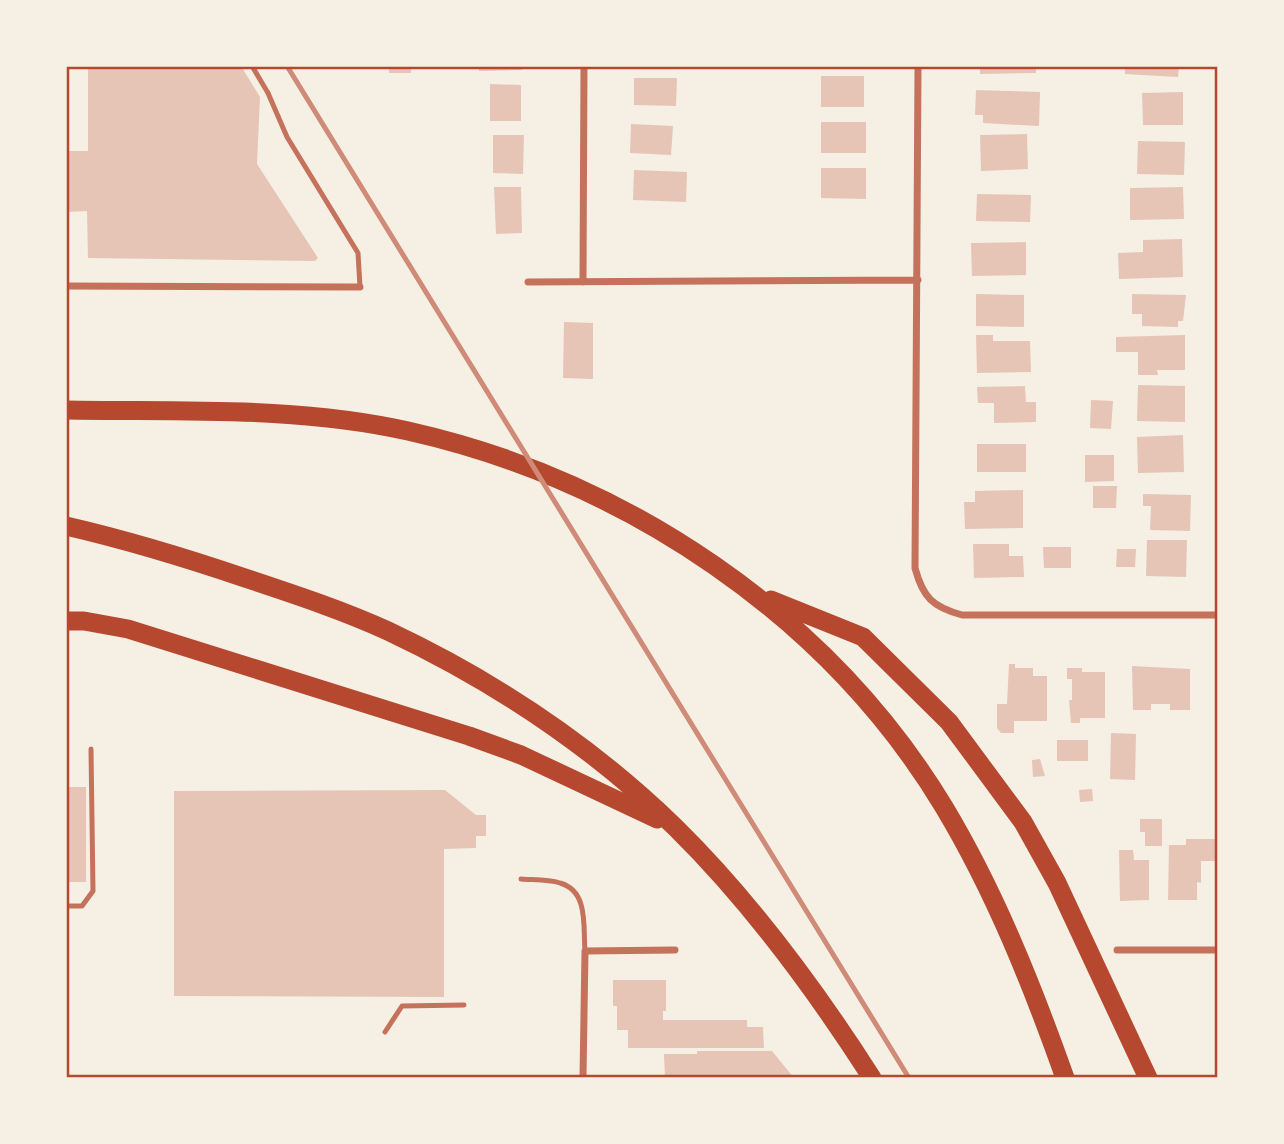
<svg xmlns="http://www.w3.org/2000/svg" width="1284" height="1144" font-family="'IBM Plex Serif',serif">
<rect width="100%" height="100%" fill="#f6efe4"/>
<path fill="#e6c5b7" d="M88 66H241L260 97 257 164 318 258 315 261 88 258 87 211 66 212V151H88Z
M389 66H411V73H389Z
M479 66H522V70L479 71Z
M980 66H1036V73L980 74Z
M1125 66H1179L1178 77 1125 74Z
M821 76H864V107H821Z
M634 78H677L676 106 634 105Z
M490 84 521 85V121H490Z
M976 90 1040 92 1039 126 983 123V115H975Z
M1183 92V125H1143L1142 93Z
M821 122H866V153H821Z
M631 124 673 126 671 155 630 153Z
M1027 134 1028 169 981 171 980 135Z
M493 135H524L523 174 493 173Z
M1138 141 1185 142 1184 175 1137 174Z
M821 168H866V199L821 198Z
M634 170 687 172 686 202 633 200Z
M494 187H521L522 233 496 234Z
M1183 187 1184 219 1130 220V188Z
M977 194 1031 195 1030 222 976 221Z
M1182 239 1183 277 1119 279 1118 253 1143 252V240Z
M1026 242V275L972 276 971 243Z
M976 294 1024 295V327L976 326Z
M1132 294 1186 295 1183 321H1178V327L1142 326V314H1132Z
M564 322 593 323V379L563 378Z
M976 335H993V341H1030L1031 372 977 373Z
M1185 335V370H1157L1158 375H1138V352H1116V337Z
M1138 385 1185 386V422L1137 421Z
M1025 386 1026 402H1036V422L994 423V403H978L977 387Z
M1091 400 1113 401 1111 429 1090 428Z
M1183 435 1184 472 1138 473 1137 437Z
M977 444H1026V472H977Z
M1085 455H1114V481L1085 482Z
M1093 486H1117L1116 508H1093Z
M1023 490V528L965 529 964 502H975V491Z
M1143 494 1191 495 1190 531 1150 530 1151 506H1143Z
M1147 540H1187L1186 577 1146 576Z
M973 544H1009V556H1023L1024 577 974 578Z
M1043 547H1071V568H1044Z
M1117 549H1136L1135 567H1116Z
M1009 664H1015V668H1033V676H1047V721H1014V733H1001L997 728V704H1007Z
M1132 666 1190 669V710H1170V704H1151V710H1133Z
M1067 668H1082V672H1105V718H1080V723H1071L1069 700H1072V679H1067Z
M1111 733 1136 734 1135 780 1110 779Z
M1057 740H1088V761H1057Z
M1040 759 1045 776 1033 777 1032 760Z
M66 787H86V882H66Z
M1092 789 1093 801 1080 802 1079 790Z
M445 790 476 815H486V836H476V848L444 849V997L174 996V791Z
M1140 819H1162V846H1145V832H1140Z
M1186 839H1218V861H1201V883L1197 882V900H1168L1169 845H1186Z
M1119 850H1133L1134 860H1149V900L1120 901Z
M613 980H666V1011H663V1020H747V1027H763L764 1048H628V1030H617V1006H613Z
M697 1051H772L794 1078H665L664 1054H697Z"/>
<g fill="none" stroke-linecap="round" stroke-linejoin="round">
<path stroke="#c5725c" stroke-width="5" d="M252 66 268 93 287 137 358 253 360 287
M521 879C533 880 548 879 560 883 589 891 583 927 585 951
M66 906H82L93 891 91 749
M385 1032 402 1006 464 1005"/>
<path stroke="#c5725c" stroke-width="7" d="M918 66 915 568C923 598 933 607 962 615H1218
M528 282 918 280
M583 282 584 66
M66 286 360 287
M1117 950H1218
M583 1078 585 951 675 950"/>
<path stroke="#b5482f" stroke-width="19" d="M66 410C179 412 297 406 408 431 626 480 828 615 944 807 995 892 1032 985 1065 1078
M66 526C127 540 186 558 245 578 293 594 342 610 388 631 494 681 592 746 676 828 751 902 815 989 872 1078
M771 600 863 637 949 722 1023 822 1057 883 1148 1078
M66 621H84L128 629 469 736 521 755 657 819"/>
<path stroke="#cf8b77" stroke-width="5" d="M287 66 909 1078"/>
</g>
<rect width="1284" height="1144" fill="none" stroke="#f6efe4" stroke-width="136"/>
<rect x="68" y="68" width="1148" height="1008" fill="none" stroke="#b5482f" stroke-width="2.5"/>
</svg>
